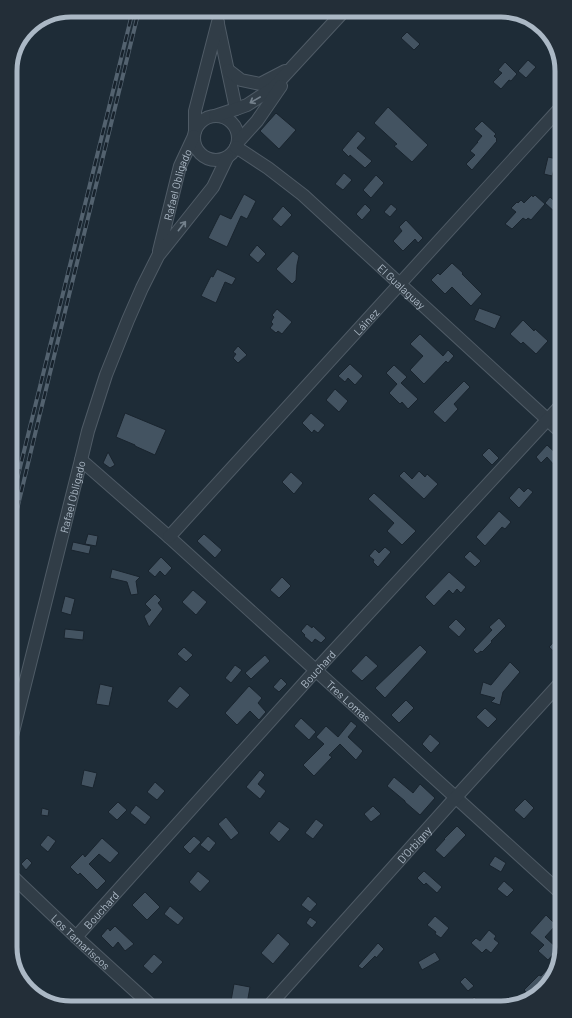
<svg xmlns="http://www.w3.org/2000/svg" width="572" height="1018" font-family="Barlow,sans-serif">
<rect width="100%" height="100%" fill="#1e2c37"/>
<path fill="#435361" stroke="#19242e" d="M407 32 420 44 414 50 401 38Z
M528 60 536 67 526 78 518 71Z
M505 62 517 74 511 81 509 80 501 89 493 82 502 73 498 70Z
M388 107 428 145 412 162 394 146 397 144 374 123Z
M276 113 296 130 279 149 260 131Z
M482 121 496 134 494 136 497 139 496 140 497 141 472 170 466 164 475 155 470 151 478 142H477L482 136 474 129Z
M358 131 366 138 357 148 372 161 365 168 350 155 349 157 342 150Z
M548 157 557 159 552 176 544 174Z
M344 173 352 180 343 190 335 184Z
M376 175 384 183 371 198 363 190Z
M244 194 256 201 247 219 241 216 227 247 208 238 220 214 231 219Z
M532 195 533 197 535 195 545 204 531 220 528 218 526 220 523 218 512 229 505 224 516 212 511 208 517 202 518 203 521 200 524 203Z
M550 197 562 208V209L557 214 545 203Z
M365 204 371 210 362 220 356 214Z
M391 204 397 209 390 217 384 212Z
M283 206 292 215 281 227 272 219Z
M406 220 423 238 418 243 415 239 403 251 393 241 402 231 399 227Z
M257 245 266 254 258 263 249 255Z
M293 251 299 256 297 265 296 280 292 284 276 269Z
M452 263 463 273 462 274 482 294 471 306 452 287 445 294 431 280 438 273 440 275Z
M217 269 236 278 232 285 225 282 216 303 201 296 211 276 213 277Z
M479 308 501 316 495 329 474 320Z
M277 309 292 322 282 334 278 331 276 333 270 328 273 324 271 322 274 317 272 315Z
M523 320 534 331 535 329 548 341 536 354 523 342 521 344 510 334Z
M420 334 443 356 448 350 454 356 448 363 446 361 424 384 410 370 423 356 410 344Z
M238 346 247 355 238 363 233 358 236 354 233 352Z
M350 364 363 376 355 385 348 378 345 382 338 376Z
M394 365 407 377 401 383 418 399 408 409 402 402 400 404 389 393 397 384 386 373Z
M464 381 470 387 454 404 458 409 445 423 433 412Z
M335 389 348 401 339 412 326 400Z
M125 413 166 430 155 455 135 446V445L116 437Z
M311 413 325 425 318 433 314 430 312 433 302 423Z
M547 445 561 458 554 465 547 457 541 463 536 457Z
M489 448 499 458 492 465 482 455Z
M108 452 115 465 110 468 103 463Z
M404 471 412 479 419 471 425 477 427 474 438 484 424 499 399 476Z
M291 472 303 483 294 494 282 482Z
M519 487 524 492 528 488 533 492 519 508 509 498Z
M374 493 416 531 402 545 387 531 394 523 368 499Z
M499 511 511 522 505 529 502 527 485 546 476 537Z
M88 534 98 536 96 546 85 544Z
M204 534 222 550 215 558 197 541Z
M73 542 91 546 89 554 71 550Z
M385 547 391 552 378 567 373 562 374 560 369 556 375 549 379 553Z
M470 551 481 561 475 567 464 557Z
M161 557 172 568 165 576 160 571 155 577 148 571Z
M112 569 140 577 136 581 138 594 131 595 127 582 110 578Z
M449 572 466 587 461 593 457 589 453 594 449 590 434 606 425 597Z
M282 577 291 586 279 598 270 590Z
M193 590 207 602 196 615 182 602Z
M155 594 161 600 158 603 163 609 149 627 144 616 151 610 145 604Z
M65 596 75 599 71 615 61 612Z
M499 618 506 626 491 641 492 642 482 652 481 651 477 654 473 650 492 630 489 627Z
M456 619 466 629 459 637 448 627Z
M307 624 312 628 313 626 326 638 321 643 315 639 312 643 304 636 305 635 301 631Z
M65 629 84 631 83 640 64 638Z
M562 633V659L549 647Z
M420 645 427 652 385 698 375 688Z
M184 647 193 655 186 662 177 654Z
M265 655 270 661 251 679 245 673Z
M366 655 378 666 362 681 351 671Z
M510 662 520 672 503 692 500 705 491 702 495 698 480 694 483 682 491 685Z
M235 665 242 670 231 683 225 678Z
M281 678 287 684 279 692 273 687Z
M100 684 113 687 109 706 96 704Z
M180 686 190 695 177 709 167 701Z
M249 686 262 698 258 703 266 712 259 720 250 711 237 725 225 713Z
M406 700 414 708 399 723 391 715Z
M485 708 497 719 488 728 476 717Z
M301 718 316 732 309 740 294 726Z
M351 721 357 726 348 737 363 751 356 760 340 744 329 755 332 757 314 776 303 765 324 744 316 737 326 726 338 737Z
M430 734 440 743 431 753 422 744Z
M84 770 97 773 93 788 81 785Z
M260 770 265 775 258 784 266 791 260 799 246 787Z
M394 777 413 793 420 784 435 798 420 815 405 802V801L387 786Z
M155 782 165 791 157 800 147 792Z
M525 799 534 808 524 819 514 810Z
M118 802 127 810 117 820 108 812Z
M136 805 151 817 145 825 130 813Z
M373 806 381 814 371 822 364 814Z
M42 808 49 810 48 816 41 815Z
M226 817 239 833 231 840 218 824Z
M316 819 324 825 313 839 305 833Z
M279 821 290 829 279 842 269 833Z
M457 826 466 835 444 858 435 850 445 839H444Z
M48 835 56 841 48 852 40 845Z
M194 836 201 842 190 854 183 847Z
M208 836 216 843 209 852 200 845Z
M102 838 119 853 110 863 99 854 89 864 106 881 97 890 80 873 78 875 70 867 83 854 85 857Z
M495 856 506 863 501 872 489 865Z
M27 858 32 863 26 870 21 864Z
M198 871 210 881 200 892 189 882Z
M424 871 442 887 437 893 426 883 424 885 417 878Z
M504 881 514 890 507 897 497 889Z
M145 892 160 907 147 920 132 905Z
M308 896 317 904 310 912 301 905Z
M170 906 184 918 178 925 164 914Z
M546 915 556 925 545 937 558 949 548 960 538 951 544 945 530 933Z
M435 916 449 928 441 938 435 934 436 932 427 925Z
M310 917 317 922 312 928 306 923Z
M115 926 134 944 125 951 118 942 113 948 101 936 108 928 110 931Z
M489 930 496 936 494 939 499 943 491 953 486 949 482 953 471 943 476 938 480 941Z
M278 933 290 944 273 964 261 953Z
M378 943 384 949 376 958 375 956 362 969 358 966Z
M435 952 440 960 422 970 418 962Z
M154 954 163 962 152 974 143 966Z
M560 955 552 981 539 992 538 991 532 998 524 990 539 975 541 976Z
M465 977 474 986 468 991 460 982Z
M234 984 250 987 247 1004 231 1001Z
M474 997 487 1008H465Z"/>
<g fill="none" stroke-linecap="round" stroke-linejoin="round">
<g stroke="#4f5b66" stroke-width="14">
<g id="minor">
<path d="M218 24 236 109"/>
<path d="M228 70 241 80 260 84 285 71"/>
<circle cx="216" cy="138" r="22"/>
<path d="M215 116 236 109 247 105 273 88 345 10"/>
<path d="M195 131V111L218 22"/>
<path d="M238 142 257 121 281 86"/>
<path id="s1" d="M236 147 268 168 303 195 562 433"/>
<path id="s2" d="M159 251 180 166 194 136"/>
<path id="s3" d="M81 460 169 537 562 894"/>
<path id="s4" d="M169 537 562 106"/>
<path id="s5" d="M10 744 81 460 88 431 106 375 128 320 142 288 158 256 213 187 227 158"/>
<path id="s6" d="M10 874 76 937 154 1008"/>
<path id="s7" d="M76 937 316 670 562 404"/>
<path id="s8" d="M267 1008 456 797 562 681"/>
</g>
</g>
<use href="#minor" stroke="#313d47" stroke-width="12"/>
<g stroke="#53626f" stroke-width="4">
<path id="rail" d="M10 508 133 10
M10 539 37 426 139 10"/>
</g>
<use href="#rail" stroke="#17222c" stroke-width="2.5" stroke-dasharray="8" stroke-linecap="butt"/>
</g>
<defs><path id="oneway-shaft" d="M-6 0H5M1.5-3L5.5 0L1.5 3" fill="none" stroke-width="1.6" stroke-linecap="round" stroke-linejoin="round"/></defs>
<g stroke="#74818c">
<use href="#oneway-shaft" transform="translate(255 100) rotate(150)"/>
<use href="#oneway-shaft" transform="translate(182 226) rotate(-52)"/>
</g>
<g text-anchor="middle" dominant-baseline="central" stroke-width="4" stroke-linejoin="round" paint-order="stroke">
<g font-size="11" fill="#abb8c5" stroke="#17222c">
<text stroke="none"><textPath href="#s2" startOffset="69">Rafael Obligado</textPath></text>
<text stroke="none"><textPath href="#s1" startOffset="217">El Gualaguay</textPath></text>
<text stroke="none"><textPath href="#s4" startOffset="292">Láinez</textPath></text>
<text stroke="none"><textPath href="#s5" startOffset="255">Rafael Obligado</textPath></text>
<text stroke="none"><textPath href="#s7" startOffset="361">Bouchard</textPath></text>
<text stroke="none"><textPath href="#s3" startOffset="360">Tres Lomas</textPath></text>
<text stroke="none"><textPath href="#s8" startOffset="220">D'Orbigny</textPath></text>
<text stroke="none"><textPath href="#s7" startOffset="37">Bouchard</textPath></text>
<text stroke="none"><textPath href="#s6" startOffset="98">Los Tamariscos</textPath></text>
</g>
</g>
<path d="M0 0H572V1018H0ZM71 17H501A54 54 0 0 1 555 71V947A54 54 0 0 1 501 1001H71A54 54 0 0 1 17 947V71A54 54 0 0 1 71 17Z" fill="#232e38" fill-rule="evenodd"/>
<path fill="none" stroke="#abb8c5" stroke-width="5" d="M71 17H501A54 54 0 0 1 555 71V947A54 54 0 0 1 501 1001H71A54 54 0 0 1 17 947V71A54 54 0 0 1 71 17Z"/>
</svg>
